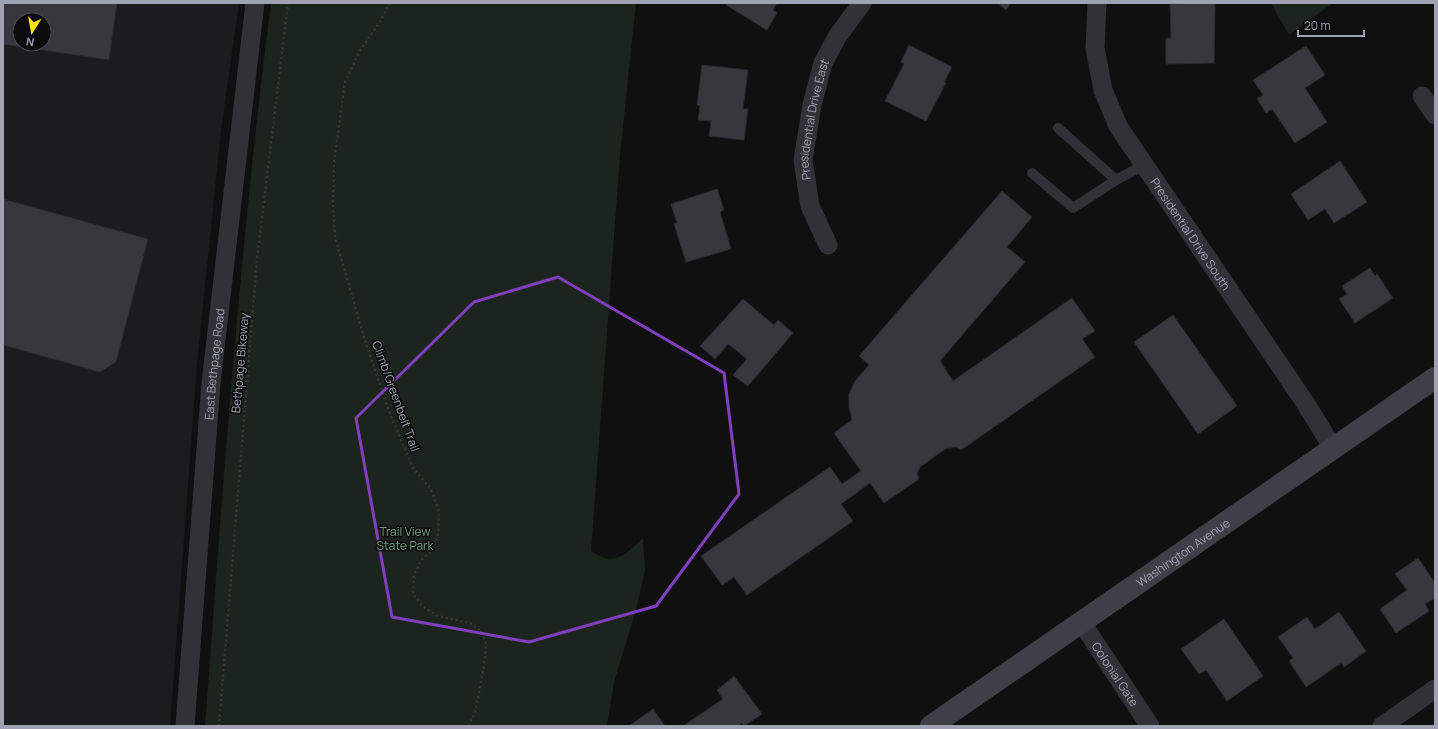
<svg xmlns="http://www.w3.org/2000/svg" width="1438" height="729" font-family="Manrope,sans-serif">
<rect width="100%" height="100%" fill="#101011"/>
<path fill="#1c1c1e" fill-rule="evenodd" d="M3 3H239L221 130 197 364 170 726H3ZM20 20H44V44H20Z"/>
<path fill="#1c241e" d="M271 3H636L620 155 591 551C614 568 626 554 643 538L645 570 636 610 614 682 607 726H205C223 485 240 243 271 3Z
M1271 3H1333L1289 35Z"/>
<path fill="#37373d" stroke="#2a2a2e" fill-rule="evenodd" d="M3 3H117L109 60 3 44ZM20 20H44V44H20Z
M727 3H777L773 10 777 13 767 30 726 5Z
M998 3H1011L1006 10Z
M1215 3 1214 63 1166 64V38H1171L1170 4Z
M909 45 952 67 944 82 946 83 926 121 885 101 904 64 901 62Z
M1306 46 1325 75 1305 88 1327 122 1295 143 1272 109 1266 113 1257 99 1263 95 1253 80Z
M702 65 748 70 743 109H748L744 140 709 136 711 121 698 120 700 106 697 105Z
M1340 161 1367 202 1334 223 1325 209 1308 220 1291 194Z
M717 189 724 210 720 212 731 249 686 262 674 224 677 223 671 204Z
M1002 191 1032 217 1007 247 1025 262 940 361 953 381 1072 298 1095 331 1082 339 1095 357 961 450 956 447 945 449 920 467 917 473 919 479 884 503 870 483 841 504 853 521 747 595 734 577 722 585 701 556 830 467 842 484 861 471 834 433 852 420 849 407V395L855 381 869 365 859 356Z
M3 199 148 239 116 362 100 372 3 345Z
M1370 268 1375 276 1377 274 1393 298 1355 323 1339 299 1347 294 1342 286Z
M743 299 774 325 778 320 793 333 748 386 733 375 747 359 728 344 715 359 700 346Z
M1173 315 1237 406 1198 434 1134 342Z
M1418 558 1435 583V598L1425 604 1429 611 1396 633 1380 609 1407 590 1395 574Z
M1339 612 1366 651 1344 667 1341 663 1306 687 1289 661 1293 658 1278 637 1307 617 1315 629Z
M1224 619 1263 676 1227 701 1206 670 1199 674 1181 649Z
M734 676 762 714 744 726 742 723 738 726H683L723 699 717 690Z
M653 709 665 726H629Z"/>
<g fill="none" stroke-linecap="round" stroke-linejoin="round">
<path stroke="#37373e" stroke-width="2.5" stroke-dasharray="2 3" stroke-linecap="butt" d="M390 3 380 22 360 50 345 82 334 162 333 204 335 237 366 344 390 414 413 468 431 489 439 511 438 534 433 550 421 560 414 575 413 594 422 606 438 616 470 623 482 632 486 644 484 666 475 713 468 726
M219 726 257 259 288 3"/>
<path stroke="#313137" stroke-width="10" d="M1058 128 1116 180
M1032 173 1073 208 1116 180 1144 165"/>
<g stroke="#313137" stroke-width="19">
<path id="s1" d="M1097 3 1095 48 1103 90 1118 126 1306 404 1333 448"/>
<path d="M1422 96 1435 115"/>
<path id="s2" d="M828 245 810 206 803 160 812 105 823 63 837 37 862 3"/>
<path id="s3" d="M1082 623 1150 726"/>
<path id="s4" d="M185 726 211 383 255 3"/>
<path d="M1382 726 1435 689"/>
</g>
<path stroke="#3f3f47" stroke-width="22" id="s5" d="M931 726 1435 378"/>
</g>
<path fill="none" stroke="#813ebd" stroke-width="3" stroke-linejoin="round" d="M558 277 724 373 739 494 656 606 529 642 392 617 356 418 474 302Z"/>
<g text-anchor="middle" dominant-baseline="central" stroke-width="3" stroke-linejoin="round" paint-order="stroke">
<g font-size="12" fill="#a0a2b3" stroke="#0b0b0c">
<text stroke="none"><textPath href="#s2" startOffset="131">Presidential Drive East</textPath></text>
<text stroke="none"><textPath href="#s1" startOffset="257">Presidential Drive South</textPath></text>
<text transform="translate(240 363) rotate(-85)">Bethpage Bikeway</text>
<text stroke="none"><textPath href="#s4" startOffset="363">East Bethpage Road</textPath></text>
<text transform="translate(396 396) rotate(70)">Climb/Greenbelt Trail</text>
<text stroke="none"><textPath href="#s5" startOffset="306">Washington Avenue</textPath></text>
<text stroke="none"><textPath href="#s3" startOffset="61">Colonial Gate</textPath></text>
</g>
<g font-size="12" fill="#75a080" stroke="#0b0b0c">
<text x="405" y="531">Trail View<tspan x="405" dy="14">State Park</tspan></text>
</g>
</g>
<rect width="1438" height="729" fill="none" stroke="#a0a2b3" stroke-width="8"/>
<g transform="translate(32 32) rotate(191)"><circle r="19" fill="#0b0b0c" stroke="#47474f"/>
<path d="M0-3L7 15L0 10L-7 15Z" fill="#fedf1b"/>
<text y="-6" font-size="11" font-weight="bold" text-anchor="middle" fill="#a0a2b3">N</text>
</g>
<path d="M1298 30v6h66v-6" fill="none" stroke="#a0a2b3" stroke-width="2"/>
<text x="1304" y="30" font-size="12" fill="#a0a2b3" stroke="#0b0b0c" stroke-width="3" paint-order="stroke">20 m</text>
</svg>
